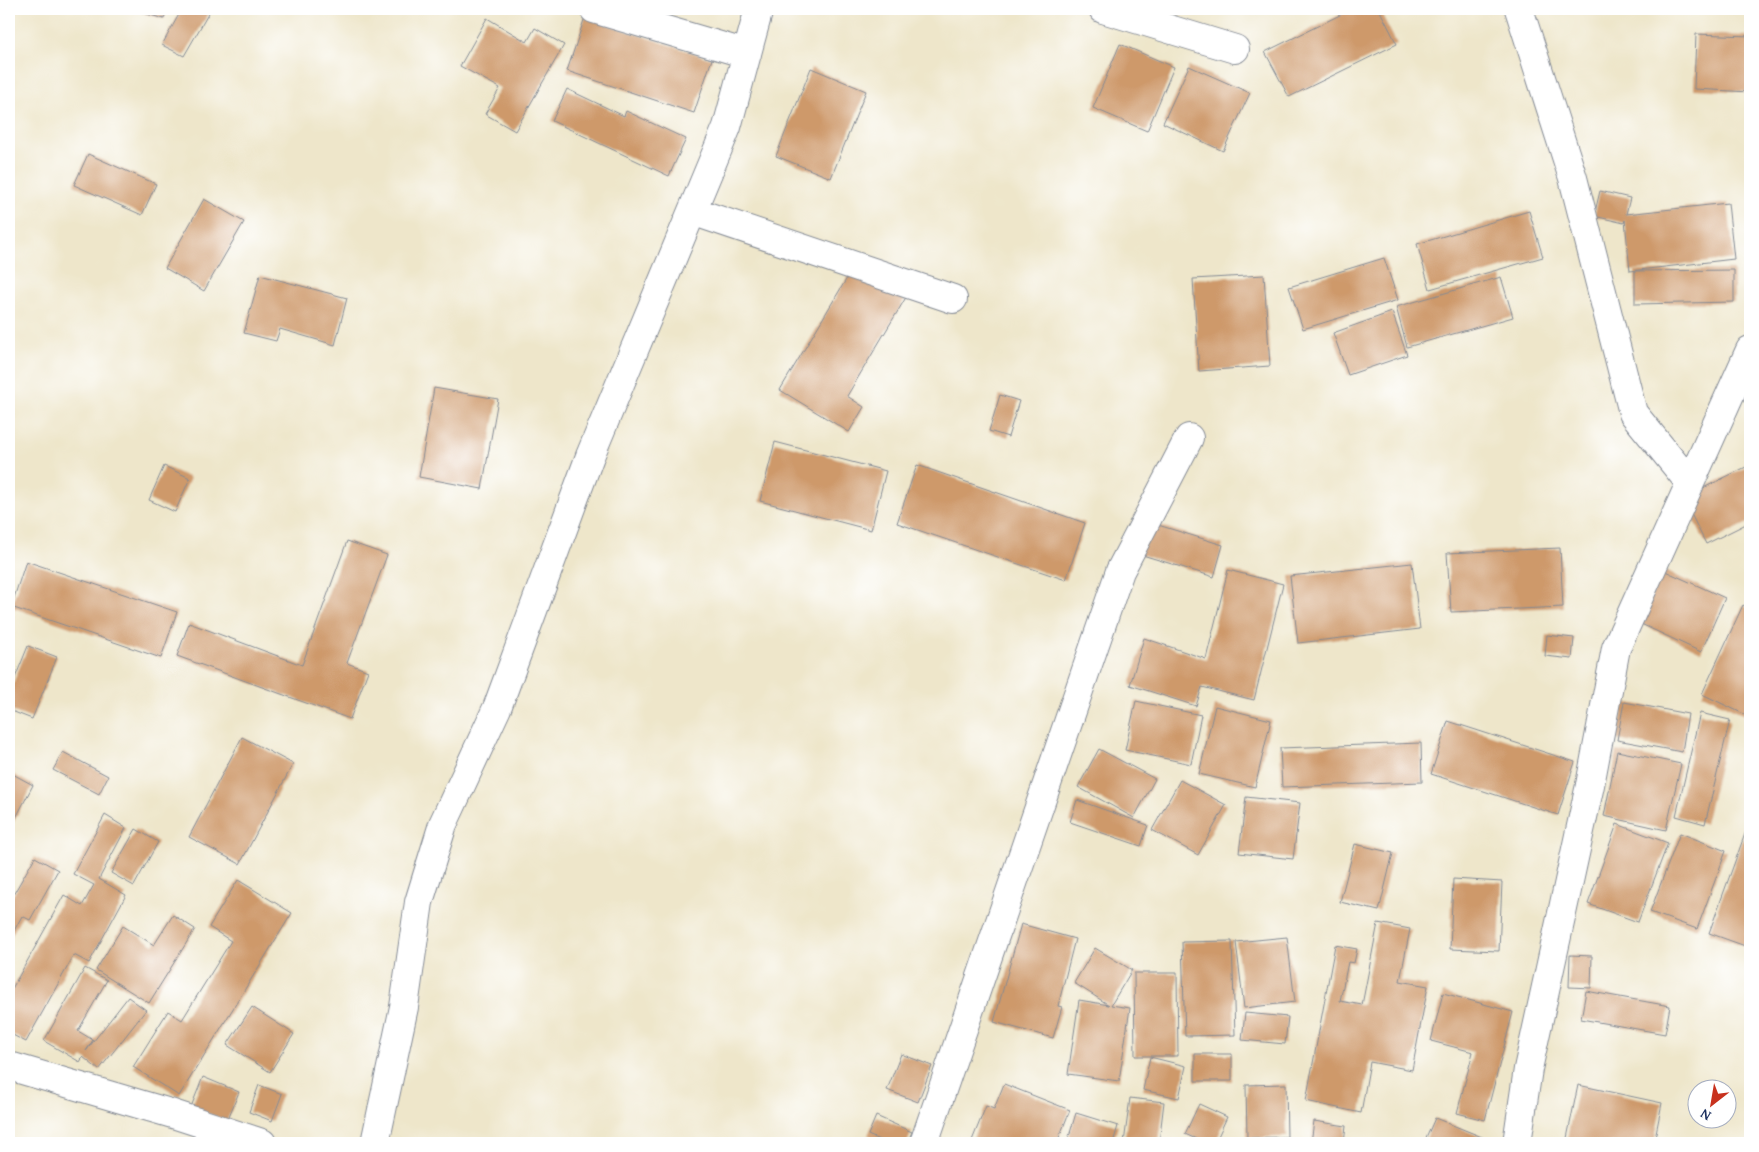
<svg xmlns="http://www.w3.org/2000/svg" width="1759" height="1152" font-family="'Gentium Book Plus',serif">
<rect width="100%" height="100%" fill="#fff"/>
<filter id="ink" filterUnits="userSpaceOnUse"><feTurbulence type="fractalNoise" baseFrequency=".02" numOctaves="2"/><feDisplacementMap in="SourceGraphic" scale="10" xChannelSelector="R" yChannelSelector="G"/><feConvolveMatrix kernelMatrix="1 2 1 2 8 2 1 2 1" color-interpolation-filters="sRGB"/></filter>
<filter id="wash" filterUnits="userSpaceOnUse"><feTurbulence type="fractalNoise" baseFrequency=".0096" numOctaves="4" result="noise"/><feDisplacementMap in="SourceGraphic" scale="20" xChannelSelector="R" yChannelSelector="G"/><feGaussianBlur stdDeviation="1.12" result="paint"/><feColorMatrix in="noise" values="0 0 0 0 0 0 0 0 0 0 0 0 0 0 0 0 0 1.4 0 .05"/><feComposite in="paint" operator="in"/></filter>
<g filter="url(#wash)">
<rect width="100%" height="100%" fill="#eee6ca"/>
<g id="blocks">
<path fill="#ce996b" d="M130 9H167L164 19Z
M182 9H211L184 56 162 45Z
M1352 9H1379L1397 44 1289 97 1265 52Z
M585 17 712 59 694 113 567 71Z
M487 18 527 42 535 28 564 45 515 131 485 114 500 88 460 66Z
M1696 34 1750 36V92L1694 89Z
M1120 44 1174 67 1147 131 1093 108Z
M1189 66 1250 93 1223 151 1163 123Z
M811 68 866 91 831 178 776 156Z
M567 89 624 116 626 111 686 139 669 176 552 121Z
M88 154 156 184 142 215 74 185Z
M1600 191 1630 198 1626 214 1728 203 1734 259 1630 271 1625 220 1624 223 1594 216Z
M204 199 244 222 204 291 165 268Z
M1529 211 1543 257 1430 289 1417 244Z
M1384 258 1398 300 1303 329 1289 287Z
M856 263 908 294 847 396 864 407 849 432 780 390Z
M1734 270V302L1635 304V271Z
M260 275 347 298 335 345 280 329 276 341 244 333Z
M1264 275 1270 366 1199 371 1193 279Z
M1501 277 1513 317 1407 347 1396 307Z
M1392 312 1407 355 1348 375 1333 333Z
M434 388 498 399 482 489 419 477Z
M1000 395 1019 401 1008 437 989 431Z
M775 442 886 471 871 530 760 501Z
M917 465 1085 523 1066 580 897 523Z
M1750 465V522L1706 544 1683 498Z
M164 466 190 478 175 512 149 500Z
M1145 521 1223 545 1214 577 1136 553Z
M347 541 387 555 347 663 368 671 350 719 177 656 189 623 302 665Z
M1560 548 1563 607 1451 612 1447 553Z
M26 561 177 612 161 658 11 607Z
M1412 563 1420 629 1298 643 1290 576Z
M1228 570 1283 584 1254 700 1202 687 1196 706 1130 685 1144 638 1206 659Z
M1663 570 1725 598 1701 652 1639 623Z
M1743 605 1750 609V717L1702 694Z
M1547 635 1574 638 1572 659 1545 656Z
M28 646 57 657 32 719 9 710V693Z
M1136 701 1201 715 1191 764 1125 750Z
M1624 702 1688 714 1682 752 1617 740Z
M1215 706 1271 720 1255 787 1199 774Z
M1700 713 1730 720 1705 824 1676 816Z
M1448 721 1575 762 1558 815 1431 774Z
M242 737 293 764 240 864 189 837Z
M1421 743 1422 782 1282 787 1280 748Z
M1099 749 1155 779 1134 818 1078 787Z
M1617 751 1681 764 1666 830 1604 816Z
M63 752 108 776 99 794 53 770Z
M9 772 33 785 9 831Z
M1180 780 1226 805 1198 855 1152 830Z
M1246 797 1300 803 1293 859 1239 853Z
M1077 800 1148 825 1141 846 1070 822Z
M105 815 126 828 99 879 126 895 89 963 74 955 26 1042 9 1033V994L64 895 82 906 94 885 73 874Z
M1750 820V942L1748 947 1709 933Z
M1617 824 1668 843 1638 922 1588 904Z
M136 829 158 842 134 886 111 873Z
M1680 833 1726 851 1697 929 1650 912Z
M1355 844 1393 853 1379 911 1340 902Z
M35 857 58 870 30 920 22 916 9 940V902Z
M1453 879 1502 882 1499 951 1450 949Z
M238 880 292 913 179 1096 133 1067 168 1011 182 1020 231 941 209 927Z
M173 915 195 929 149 1003 96 970 123 926 154 945Z
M1378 923 1410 929 1400 981 1428 986 1412 1070 1370 1062 1361 1113 1306 1101 1335 945 1357 949 1354 963 1348 962 1340 1001 1362 1005Z
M1021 924 1075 939 1058 1006 1062 1007 1053 1038 994 1022Z
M1287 937 1295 1002 1244 1008 1236 942Z
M1232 941 1235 1035 1185 1036 1182 942Z
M1095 948 1132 970 1111 1005 1130 1008 1119 1081 1068 1074 1079 1000 1109 1005 1074 983Z
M1570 955 1592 956 1591 988 1569 987Z
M85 968 107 980 78 1031 93 1040 86 1051 128 997 146 1010 99 1070 83 1057 80 1062 44 1041Z
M1134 973H1177L1178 1056H1135Z
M1586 991 1670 1006 1665 1034 1581 1019Z
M1443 993 1513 1012 1485 1120 1457 1113 1473 1052 1431 1041Z
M252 1007 294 1034 270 1072 227 1045Z
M1245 1013 1288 1017 1285 1044 1242 1040Z
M901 1054 932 1066 918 1102 887 1090Z
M1195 1054H1232V1081H1195Z
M1150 1057 1186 1066 1179 1098 1143 1090Z
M203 1077 239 1092 227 1121 191 1107Z
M1004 1084 1070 1110 1057 1143H971L986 1106 994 1109Z
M1286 1084 1287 1137 1247 1138 1246 1085Z
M259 1085 282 1094 272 1121 249 1112Z
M1578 1085 1662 1103 1654 1143H1566Z
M1130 1098 1164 1102 1159 1143H1124Z
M1199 1104 1227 1117 1215 1143H1205L1185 1134Z
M1076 1113 1118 1126 1113 1143H1067Z
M876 1116 912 1132 907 1143H886L868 1135Z
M1435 1118 1487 1139 1485 1143H1424Z
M1314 1121 1346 1126 1344 1143H1311Z"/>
</g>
</g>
<g filter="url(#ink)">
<use href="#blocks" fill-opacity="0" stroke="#848a94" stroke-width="1"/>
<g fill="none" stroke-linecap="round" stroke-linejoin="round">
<g stroke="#848a94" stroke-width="30">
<path id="minor" d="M594 9 747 54
M1103 9 1235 49
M1519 9 1573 178 1633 413 1690 483
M692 211 953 299
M9 1066 173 1114 262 1143
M375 1143 404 1007 419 902 443 824 497 708 590 456 727 127 759 9
M924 1143 1120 571 1189 438
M1517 1143 1528 1069 1590 785 1616 648 1750 350"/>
</g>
<use href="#minor" stroke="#fff" stroke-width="28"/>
</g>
</g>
<rect width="1759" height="1152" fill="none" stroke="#fff" stroke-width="30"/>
<g transform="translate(1712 1104) rotate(211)"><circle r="24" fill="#ffffff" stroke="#a4acbf"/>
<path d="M0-4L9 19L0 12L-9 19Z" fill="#c8321e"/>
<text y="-8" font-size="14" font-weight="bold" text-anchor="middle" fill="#1b2f5e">N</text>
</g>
</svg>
